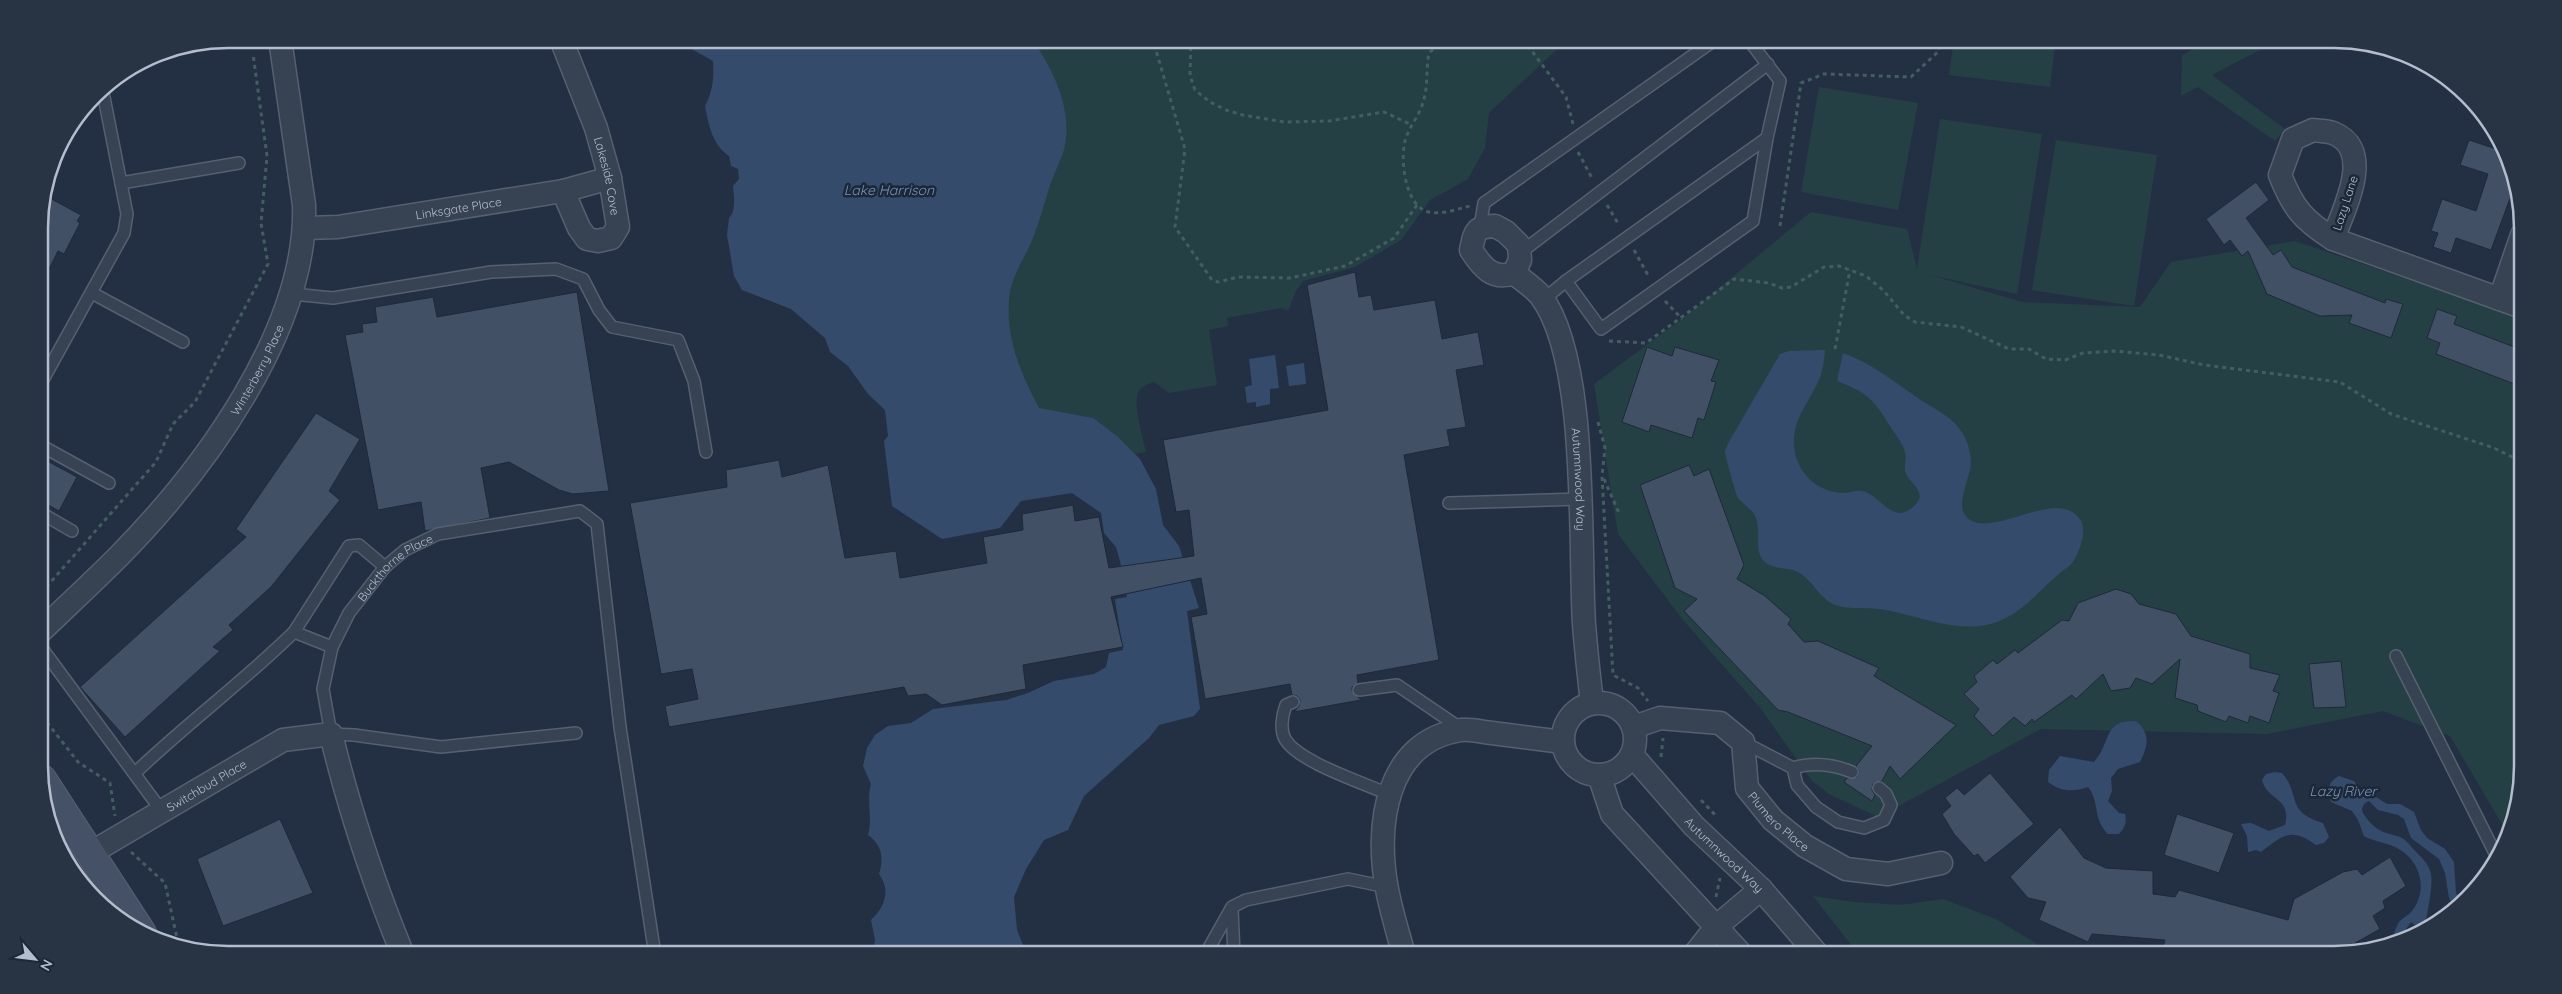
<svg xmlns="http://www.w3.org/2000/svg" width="2562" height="994" font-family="Quicksand,sans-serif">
<rect width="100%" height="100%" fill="#233043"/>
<path fill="#254044" d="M816 39H1568L1489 113 1485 148 1468 179 1430 200 1401 240 1355 267 1303 281 1296 291 1288 311 1281 308 1227 318 1228 326 1209 330 1217 385 1169 393 1154 382C1148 384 1141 386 1138 393 1133 406 1143 438 1146 452L1076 464 1047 458Z
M1954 39H2056L2050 87 1949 75Z
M2211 39H2281L2212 75 2285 129 2275 141 2198 87 2181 96 2182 55Z
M1819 87 1918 103 1898 210 1801 192Z
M1940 119 2042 134 2017 294 1930 275 2022 302 2140 307 2171 262 2295 241 2522 318 2523 767 2513 828 2509 836 2450 736 2383 711 2267 734 2041 729 1878 817 1829 794 1812 781 1761 709 1683 620 1618 534 1594 384 1682 319 1811 212 1907 229 1917 269Z
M2056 140 2157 155 2134 306 2032 290Z
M1813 896 1854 902 1901 905 1943 899 1996 919 2055 955H1859Z"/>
<path fill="#354b6b" d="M665 39H1032C1054 71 1075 113 1063 153 1059 164 1054 174 1050 185 1044 205 1039 223 1031 243 1023 260 1010 280 1009 299 1006 341 1021 373 1039 408L1093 418 1117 436 1140 459 1156 489 1163 525 1179 546 1199 608 1187 611 1200 709 1194 716 1159 725 1149 738 1084 796 1068 830 1044 840 1026 869 1014 897 1017 930 1027 955H872L875 940 871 920C885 907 891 890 879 874 884 858 882 845 868 835 873 818 866 801 871 784L863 766 867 748 875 735 888 726 911 723 933 709 1006 700 1028 693 1054 681 1094 674 1106 667 1109 653 1123 650 1115 599 1127 597 1120 561 1116 547 1104 533 1101 513 1072 493 1021 501 1000 528 942 539 892 506 884 441 888 436 885 410 868 394 848 366 830 352 825 338 791 309 742 290 734 276 727 235 729 218C736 212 734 196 733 186L739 179 738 169 731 166 729 156C712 144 709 126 705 106 713 91 714 78 713 61L679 42Z
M1825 350C1824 360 1823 370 1819 380 1809 402 1792 420 1794 446 1796 472 1817 493 1844 493 1850 493 1856 490 1862 491 1880 494 1893 527 1914 506 1930 492 1908 483 1905 471 1904 465 1907 458 1905 452 1902 442 1895 434 1890 426 1874 399 1866 392 1837 381L1843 353C1873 364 1896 383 1922 401 1938 411 1953 417 1963 434 1968 442 1971 454 1971 463 1970 478 1956 503 1965 515 1986 545 2059 483 2081 521 2087 532 2079 554 2072 563 2069 567 2063 570 2059 574 2044 586 2032 601 2016 612 1972 643 1926 616 1880 609 1864 607 1842 611 1828 601 1817 593 1812 581 1800 573 1788 566 1773 571 1763 560 1753 548 1763 528 1754 514 1750 508 1743 504 1738 498 1736 495 1725 455 1725 452 1726 448 1728 443 1730 440L1780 354 1789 351Z
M1275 355 1279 388 1270 389V404L1256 407V402L1247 403 1245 387 1252 385 1249 359Z
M1304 363 1306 384 1289 386 1286 366Z
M2136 721C2151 734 2148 746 2140 762L2118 769 2111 778 2112 791 2108 801 2119 813 2125 814C2127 822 2125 828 2119 834H2108C2092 818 2100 801 2088 787 2073 792 2061 792 2048 782L2049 770 2060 756 2094 762C2112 742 2102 720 2136 721Z
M2275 772 2282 773C2302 796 2284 811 2323 823L2329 837 2324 843 2316 845C2291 827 2283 835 2261 852L2256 850 2248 852 2247 836 2241 824 2251 823 2269 831 2285 825C2292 797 2267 801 2262 780L2266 774Z
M2339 776 2354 781 2363 795 2376 797 2387 804H2400L2414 812 2421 830 2427 838 2445 849 2454 862 2456 893 2464 902 2456 909 2449 898 2445 873 2439 859 2411 838 2404 819 2398 815 2378 810 2369 801 2365 803C2361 808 2361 811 2365 816 2382 841 2397 829 2409 844 2415 852 2425 859 2429 868 2436 881 2426 912 2425 929L2416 934V926L2411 922 2406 929 2404 941 2390 946C2392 939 2394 931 2398 924 2400 919 2408 916 2412 911 2429 889 2420 860 2397 848 2386 842 2374 842 2364 836L2358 820 2352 811 2331 802C2327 792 2327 782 2339 776Z"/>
<path fill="#415065" stroke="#1e293a" d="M2469 140 2508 153 2520 195 2512 193 2491 250 2456 238 2451 253 2433 247 2438 233 2431 231 2442 199 2476 211 2488 174 2460 165Z
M2256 182 2269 200 2246 218 2273 255 2281 250 2292 267 2385 303 2386 299 2403 304 2391 338 2349 323 2352 315 2320 316 2267 294 2248 251 2242 256 2230 240 2224 245 2206 219Z
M44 195 81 215 77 221 80 223 64 254 58 251 40 287 39 215Z
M1355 272 1359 297 1371 295 1374 310 1435 300 1442 339 1478 332 1484 365 1456 370 1466 427 1447 430 1450 446 1404 455 1439 660 1357 675 1358 683 1352 687V691L1361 700 1294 712 1299 706 1300 700 1297 696 1292 695 1290 684 1205 699 1191 617 1207 614 1201 578 1111 597 1123 647 1023 665 1026 689 942 705 926 694 908 696 904 687 669 727 665 706 698 699 692 669 661 674 630 503 727 487 726 470 779 460 782 477 828 465 845 558 896 551 900 578 987 563 983 537 1023 530 1022 514 1073 505 1075 521 1099 517 1109 568 1194 556 1189 510 1176 512 1163 440 1328 410 1307 285Z
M577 292 609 491 573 494 559 490 509 462 481 468 490 518 425 531 421 502 378 510 345 335 363 332 362 324 377 322 375 307 433 297 437 317Z
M2437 309 2457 316 2454 324 2522 350V373L2517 385 2436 354 2440 343 2427 338Z
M1647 347 1672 356 1675 347 1719 360 1711 381 1716 382 1704 420 1698 418 1692 438 1651 425 1649 432 1622 422Z
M316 413 360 439 329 491 340 500 271 587 229 625 233 630 213 647 220 651 125 737 80 687 246 537 236 529Z
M40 457 77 477 59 511 41 501Z
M1689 465 1694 476 1709 469 1744 565 1737 579 1765 596 1791 619 1788 624 1804 642 1818 641 1879 668 1874 676 1956 725 1900 779 1890 766 1882 781 1873 784 1872 790 1875 795 1872 801 1844 782 1847 778 1857 777 1859 771 1856 766 1872 746 1788 712 1778 710 1684 611 1697 599 1675 588 1640 485Z
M2116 589 2131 594 2139 604 2176 614 2191 636 2250 654V668L2280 675 2273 691 2279 693 2269 723 2250 716 2248 723 2229 716 2226 722 2198 711 2197 705 2175 698 2180 659 2152 684 2136 678 2130 688 2111 691 2103 674 2076 699 2072 695 2034 722 2032 719 2025 726 2014 717 1993 736 1974 716 1979 709 1964 694 1977 682 1974 676 1993 660 1997 664 2015 650 2018 653 2062 620 2069 621 2078 603Z
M2341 661 2346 707 2314 708 2309 664Z
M1990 773 2034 824 1985 863 1978 854 1974 856 1954 834 1942 814 1951 806 1945 798 1957 788 1964 795Z
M2177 814 2234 833 2219 873 2164 855Z
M280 819 313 893 223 926 197 859Z
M2060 827 2084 858 2106 868 2153 871V894L2175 897 2179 890 2288 920 2294 899 2343 872 2357 869 2362 875 2390 857 2406 886 2383 901 2385 908 2373 916 2380 929 2334 955H2168L2162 950 2165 940 2092 934 2088 942 2039 920 2046 902 2028 898 2010 877Z"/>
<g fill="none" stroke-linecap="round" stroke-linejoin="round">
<g stroke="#556070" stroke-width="14">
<g id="lane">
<path d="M226 39 227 41 261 39"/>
<path d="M121 183 239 163"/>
<path d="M1480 227 1484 203 1716 39"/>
<path d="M1520 253 1768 64"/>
<path d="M1566 281 1767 138"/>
<path d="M92 293 183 342"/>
<path d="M292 294 333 298 491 272 556 269 583 279 599 310 612 327 678 340 694 381 706 452"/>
<path d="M1543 300 1566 281 1601 329 1753 221 1767 138 1780 81 1748 39"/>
<path d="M40 385 124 233 127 214 102 87"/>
<path d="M40 445 109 483"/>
<path d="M1449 503 1580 499"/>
<path d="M41 513 72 531"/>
<path d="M294 632 349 546 359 545 385 567"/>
<path d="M41 647 161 810"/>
<path d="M2396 656 2497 857"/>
<path d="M1359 690 1397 685 1463 730"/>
<path d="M1293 702 1286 705C1282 715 1280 730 1285 739 1298 762 1364 783 1388 794"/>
<path id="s1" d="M576 733 441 747 354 735 331 734 323 689 332 647 349 613 385 567 405 550 438 534 580 511 597 524 620 727 655 955"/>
<path d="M1743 742 1793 768C1813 762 1832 764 1852 772"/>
<path d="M1793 768 1797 785 1816 807 1838 822 1864 828 1884 820 1891 805 1886 794 1879 788"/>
<path d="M135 773C186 724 243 682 294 632L332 647"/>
<path d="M1232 909 1234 955"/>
<path d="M1205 955 1232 907 1246 900 1348 879 1387 887"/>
</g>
</g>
<g stroke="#556070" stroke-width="25">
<g id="street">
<path id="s2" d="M561 39 596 128 610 178 618 227 611 238 598 241 587 239 579 228 563 191"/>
<path d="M2313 130C2319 131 2327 131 2333 133 2376 150 2343 210 2333 239 2303 220 2293 208 2280 175L2293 139Z"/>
<path d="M1495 226 1506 232 1519 245 1520 260 1514 273C1493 281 1482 267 1471 250 1475 231 1475 227 1495 226Z"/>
<path id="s3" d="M305 228 338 227 563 191 610 178"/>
<path d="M2333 239 2522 307"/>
<path id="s4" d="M1514 273C1522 280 1533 287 1540 295 1589 358 1579 543 1584 624 1586 650 1589 677 1592 703"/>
<path d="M2500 299 2522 235"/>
<path id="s5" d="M41 631C67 606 93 582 118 557 202 472 308 330 304 205L280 39"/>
<circle cx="1599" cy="739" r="36"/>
<path id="s6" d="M1634 727 1660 718 1720 723 1743 742 1747 788 1773 820 1805 846 1846 869 1888 874 1941 863"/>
<path id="s7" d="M1632 755 1694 826 1761 889 1818 955"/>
<path d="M1599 775 1612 814 1742 955"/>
<path id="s8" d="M89 854 283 740 331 734C349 809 374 884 403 955"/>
<path d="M1404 955C1398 933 1391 911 1387 889 1375 827 1385 741 1461 730 1471 729 1482 732 1492 733 1515 736 1539 739 1563 742"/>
<path d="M1694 955 1717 926 1761 889"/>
</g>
</g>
<g stroke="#556070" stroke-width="30">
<path id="secondary" d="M42 779 142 933"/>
</g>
<path stroke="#435d61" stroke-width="3" stroke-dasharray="4 4" stroke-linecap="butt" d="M1148 39 1155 47 1185 149 1175 227 1212 280 1218 282 1238 277 1290 278 1345 266 1394 238 1417 205
M1191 39 1190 76 1195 90 1210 102 1226 110 1243 115 1284 122 1329 121 1384 112 1412 125
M1445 39 1429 53C1426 68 1428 84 1424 99 1421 114 1409 126 1405 141 1400 160 1405 207 1429 212 1442 215 1457 209 1470 206
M1523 39 1566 97 1573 124
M1578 152 1593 180
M1607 205 1619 225
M1780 226 1801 83 1824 74 1911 77 1939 51V39
M1634 250 1649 277
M1665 301 1682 319
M1609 341 1646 343 1734 279 1769 283 1782 288 1791 287 1824 267 1839 266 1866 276 1884 291 1904 315 1915 322 1961 327 2009 349H2029L2046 359 2065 360 2083 353 2114 351 2159 355 2204 365 2340 382 2391 414 2494 448 2522 462
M1835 349 1850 270
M1598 422 1605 448 1602 476 1613 675 1638 688 1648 701
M1604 479 1619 513
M41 593 156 462 173 424 195 402 268 264 261 223 267 156 253 54
M42 716 78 762 110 783 115 816
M1661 757 1663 738
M1701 800 1717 817
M131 852 165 883 179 947
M1716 897 1720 878"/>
<use href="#lane" stroke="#374252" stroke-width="11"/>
<use href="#street" stroke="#374252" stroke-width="22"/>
<use href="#secondary" stroke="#455166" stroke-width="28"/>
</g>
<g text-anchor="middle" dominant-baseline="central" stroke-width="5" stroke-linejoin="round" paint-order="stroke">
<g font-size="12" fill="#b4bdcd" stroke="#1c2738">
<text stroke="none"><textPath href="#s2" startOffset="145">Lakeside Cove</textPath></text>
<text transform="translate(2345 203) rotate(-72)">Lazy Lane</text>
<text stroke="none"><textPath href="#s3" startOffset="155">Linksgate Place</textPath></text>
<text stroke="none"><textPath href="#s5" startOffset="341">Winterberry Place</textPath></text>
<text stroke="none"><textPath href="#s4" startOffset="225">Autumnwood Way</textPath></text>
<text stroke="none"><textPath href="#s1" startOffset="439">Buckthorne Place</textPath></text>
<text stroke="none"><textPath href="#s8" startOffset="136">Switchbud Place</textPath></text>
<text stroke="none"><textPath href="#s6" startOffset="210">Plumero Place</textPath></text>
<text stroke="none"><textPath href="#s7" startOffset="136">Autumnwood Way</textPath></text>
</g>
<g font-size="14" font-style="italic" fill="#7993b7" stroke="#1c2738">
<text x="889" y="190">Lake Harrison</text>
<text x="2343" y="791">Lazy River</text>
</g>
</g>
<path d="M0 0H2562V994H0ZM228 48H2334A180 180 0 0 1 2514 228V766A180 180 0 0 1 2334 946H228A180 180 0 0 1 48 766V228A180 180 0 0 1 228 48Z" fill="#283344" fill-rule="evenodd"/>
<path fill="none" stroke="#b4bdcd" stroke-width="2.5" d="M228 48H2334A180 180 0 0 1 2514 228V766A180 180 0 0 1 2334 946H228A180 180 0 0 1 48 766V228A180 180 0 0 1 228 48Z"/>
<g transform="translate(35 959) rotate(118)" stroke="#1c2738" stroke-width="4" paint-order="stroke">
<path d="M0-4L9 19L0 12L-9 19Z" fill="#b4bdcd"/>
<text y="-8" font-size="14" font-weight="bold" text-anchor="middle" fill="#b4bdcd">N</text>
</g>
</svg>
